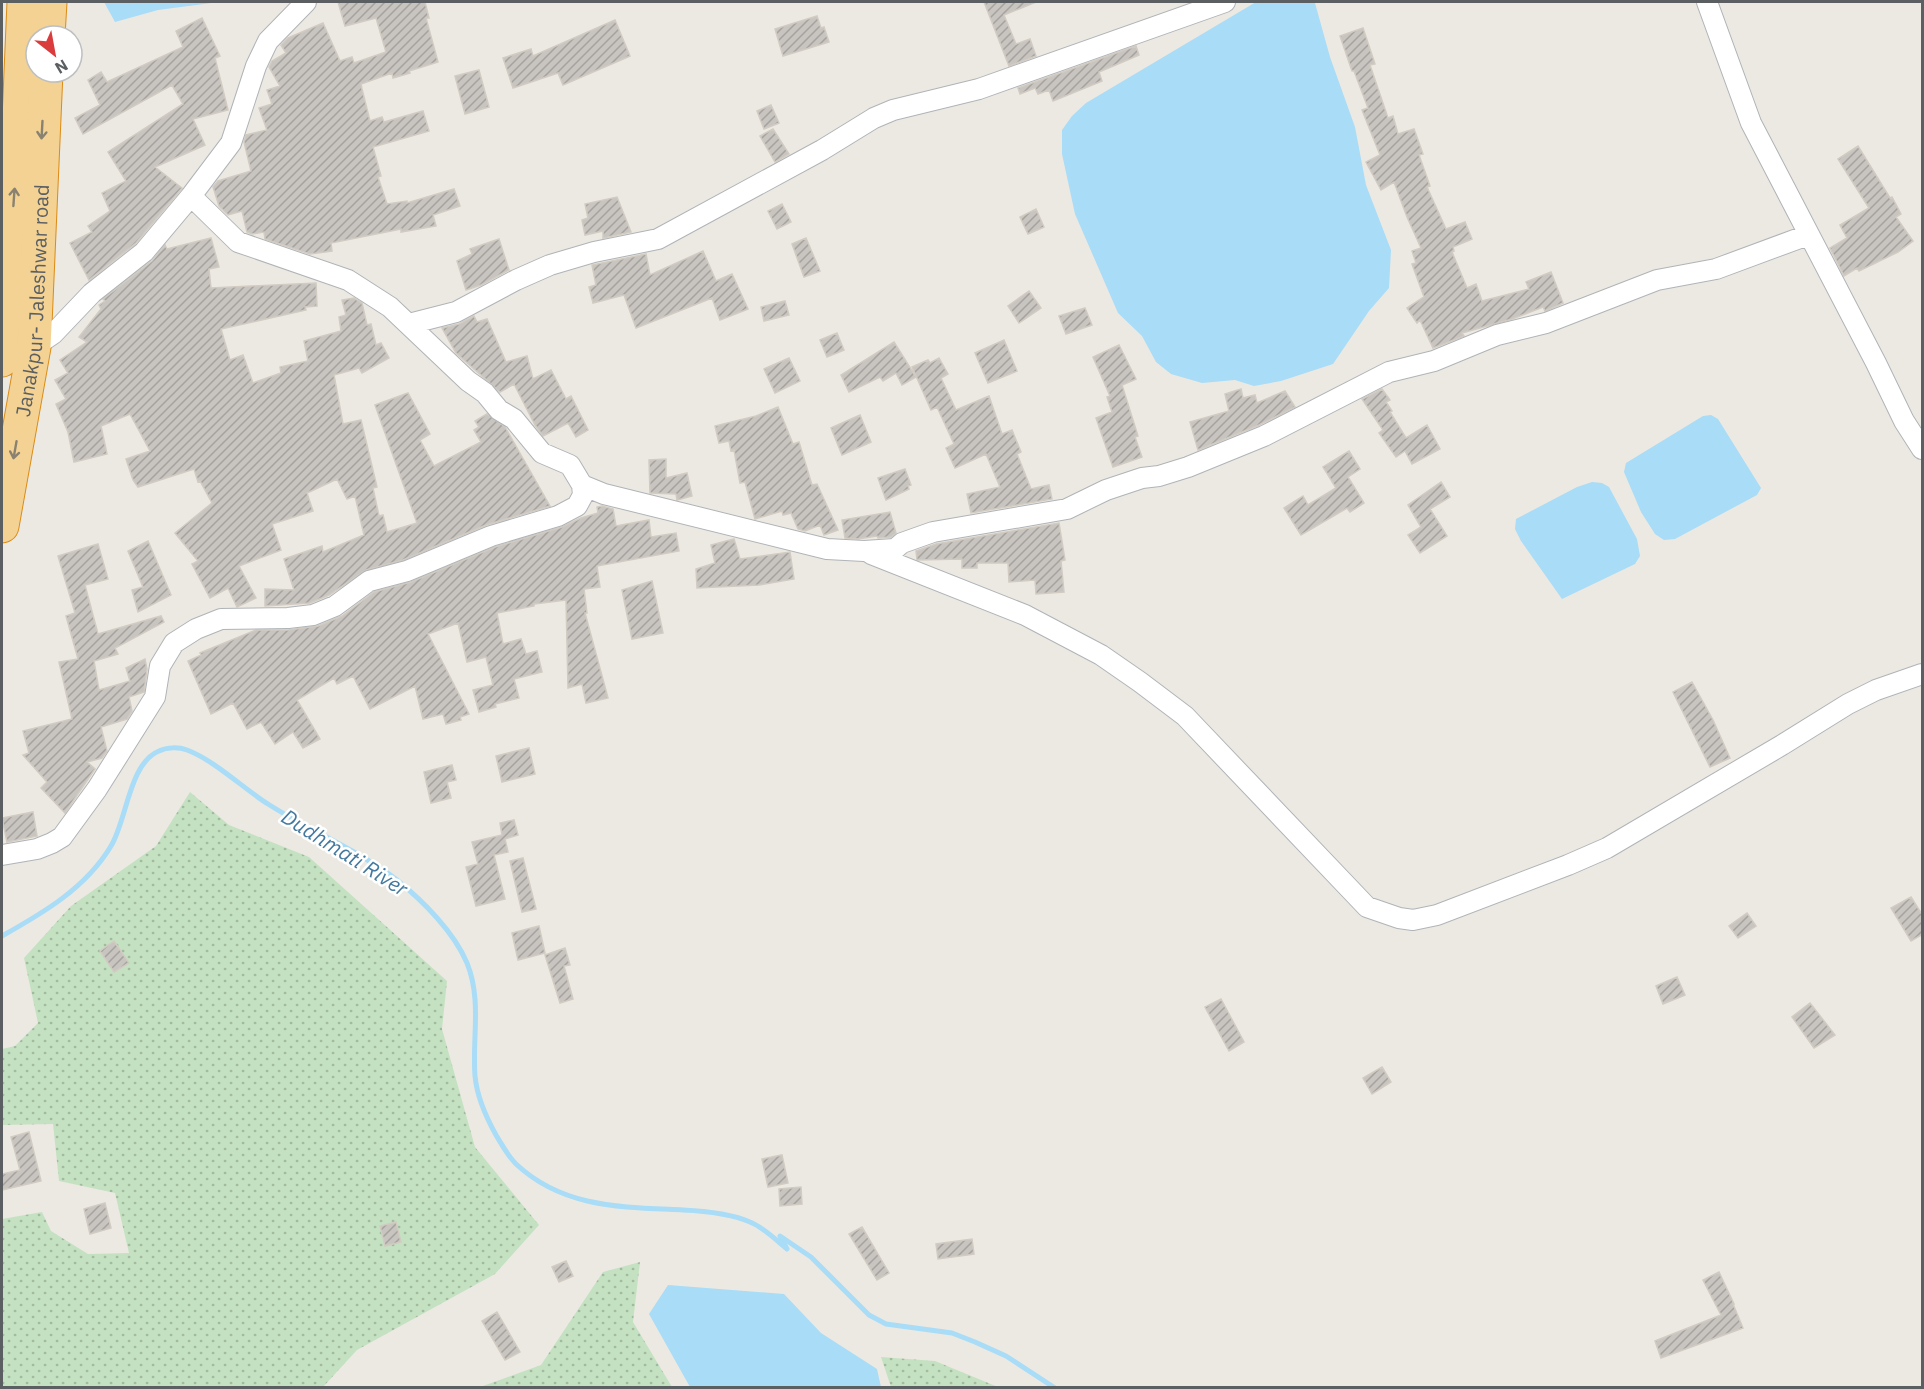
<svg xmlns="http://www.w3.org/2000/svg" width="1924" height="1389" font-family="'IBM Plex Sans',sans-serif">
<defs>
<pattern id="grass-dots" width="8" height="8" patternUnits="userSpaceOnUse" patternTransform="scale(1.5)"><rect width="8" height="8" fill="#c4e2c1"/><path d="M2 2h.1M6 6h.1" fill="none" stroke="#a2baa0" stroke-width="1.8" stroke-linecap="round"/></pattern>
<pattern id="building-hatch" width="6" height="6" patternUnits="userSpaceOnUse" patternTransform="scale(1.5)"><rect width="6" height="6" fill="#c8c4bf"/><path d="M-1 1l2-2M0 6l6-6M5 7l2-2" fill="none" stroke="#a5a29f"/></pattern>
</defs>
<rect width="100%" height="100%" fill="#ece9e3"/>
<path fill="url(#grass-dots)" d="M190 792 229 825 309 857 447 981 442 1029 475 1147 539 1225 495 1274 357 1350 323 1387 2 1388V1219L42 1212 51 1231 88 1254 129 1253 115 1193 59 1181 53 1124 2 1125V1049L15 1046 38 1023 24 958 71 906 156 846Z
M640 1262 633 1322 672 1387H480L541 1365 603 1272Z
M881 1357 935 1361 998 1387H891Z"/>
<path fill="#a8dcf7" d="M104 2H219L158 10 115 22Z
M1256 2H1314L1315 3 1330 57 1355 127 1366 185 1391 250 1389 288 1369 311 1333 364 1281 381 1254 386 1235 380 1202 383 1171 374 1156 362 1142 336 1118 313 1075 214 1062 154V130L1072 116 1086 103Z
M1711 415 1718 419 1761 488 1757 495 1675 539 1664 540 1655 534 1641 512 1624 472 1626 463 1703 416Z
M1592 482 1602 483 1609 487 1637 539 1640 556 1635 564 1562 599 1521 541 1515 529 1516 519 1577 487Z
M668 1285 784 1294 821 1333 877 1369 881 1387H690L649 1314Z"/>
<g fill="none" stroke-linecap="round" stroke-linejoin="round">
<path stroke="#a8dcf7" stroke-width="5" d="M2 936C43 913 86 888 111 846 127 820 129 763 159 751 167 747 179 747 187 750 214 760 244 789 268 804 310 831 358 850 397 880 423 901 454 932 467 963 482 1000 472 1038 475 1076 477 1098 486 1117 496 1135 502 1145 508 1156 516 1164 563 1208 621 1207 683 1210 705 1211 729 1213 750 1222 763 1227 776 1240 787 1249L780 1236 811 1257 869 1315 886 1324 952 1333 975 1342 1006 1356 1055 1388"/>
</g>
<path fill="url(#building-hatch)" stroke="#d1cbc2" stroke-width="1.5" d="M338 2H425L429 18H426L438 62 409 71 410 73 393 78 392 73 361 84 362 89 370 121 382 117 384 122 423 111 429 131 373 147 381 176 378 177 387 204 407 201V203L454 189 460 206 433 215 436 226 401 232V229L331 243 332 251 310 254 265 239 264 232 252 234 247 232 242 211 228 215 219 206 213 187 218 181 251 171 244 142 246 135 267 130 259 108 272 104 267 90 280 86 269 67 272 61 286 53 281 45 288 38 323 23 340 61 352 57 354 63 386 52 376 18 345 26Z
M984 2H1036L1004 15 1016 44 1030 39 1036 56 1009 66Z
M817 16 821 28 824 27 829 42 783 56 775 29Z
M202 18 220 56 215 58 228 110 193 119 205 145 155 167 182 188 136 243 89 280 70 243 92 232 88 226 110 211 102 193 126 181 108 152 183 104 172 85 83 134 75 118 100 105 88 80 101 72 107 82 183 47 176 31Z
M615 20 630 56 563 85 558 73 513 88 503 58 531 49 533 56Z
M1363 28 1375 64 1370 65 1388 118 1393 116 1398 134 1414 129 1423 154 1419 155 1430 186 1427 187 1446 229 1465 222 1472 239 1453 247 1454 251 1452 252 1467 288 1476 284 1482 301 1529 289 1526 282 1551 272 1563 303 1545 311 1543 307 1512 319 1462 333 1464 336 1433 348 1420 320 1417 323 1407 308 1424 297 1412 264 1416 263 1412 251 1421 248 1407 217 1394 182 1381 190 1366 162 1380 155 1362 110 1368 108 1354 71H1352L1340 36Z
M1136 46 1139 55 1099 72 1102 81 1053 101 1049 90 1038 94 1035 88 1020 94 1018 88Z
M479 70 489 107 465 114 455 76Z
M771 105 779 123 764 129 757 111Z
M773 129 789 154 775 162 760 136Z
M1858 146 1890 198 1892 197 1901 214 1896 217 1913 241 1898 252 1859 271 1857 268 1844 276 1830 248 1847 238 1840 225 1869 208 1838 159Z
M617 197 631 232 603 238V231L585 235 582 220 588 218 585 204Z
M782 204 791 222 777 229 768 211Z
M1036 209 1044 227 1028 234 1020 217Z
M211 238 219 267 209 269 211 288 316 283 317 306 305 307 306 310 221 329 230 360 243 355 253 383 281 373 280 367 308 361 304 341 341 331 339 317 346 315 342 300 354 298 362 303 367 325 371 324 376 345 381 343 389 358 362 373 359 368 334 375 343 424 361 420 377 487 373 488 379 516 383 515 387 532 417 523 375 405 408 393 430 434 420 440 434 466 481 442 474 430 479 427 475 421 487 414 505 427 550 506 486 525 403 560 366 570 329 595 310 603 265 606V589L294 590 284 559 322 546 323 552 364 535 355 496 347 499 337 479 307 493 313 511 272 524 281 550 239 566 256 598 237 607 228 588 210 598 192 564 198 561 175 533 212 503 200 481 198 482 194 469 138 487 133 480 126 459 150 451 130 414 101 426 107 454 74 462 68 432 56 404 66 399 55 380 68 373 60 360 87 342 79 337 101 309 99 305 105 301 103 299 152 261 165 245 167 249Z
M806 238 820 271 804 277 792 244Z
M499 239 509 270 481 285 466 290 457 261 472 254 470 249Z
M703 251 716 281 732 274 748 309 720 320 712 298 636 328 624 295 593 303 589 287 596 285 592 265 646 254 650 275Z
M1029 291 1041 308 1019 323 1008 306Z
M785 301 789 315 764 321 761 307Z
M1085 308 1092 325 1066 334 1059 316Z
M474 316 477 322 487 319 506 362 527 356 533 379 551 370 566 399 571 396 588 430 576 437 568 423 543 436 535 425 514 384 500 392 456 353 442 328 459 324Z
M837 333 844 350 827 357 820 340Z
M1004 340 1017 371 988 383 975 353Z
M894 342 916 377 902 385 896 373 883 381 880 377 849 392 841 375Z
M1119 345 1136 379 1122 385 1138 436 1135 437 1142 457 1113 467 1096 418 1112 412 1107 397 1110 396 1093 357Z
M789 358 800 381 775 393 764 369Z
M939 358 948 374 941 378 956 410 989 396 1002 434 1012 430 1021 452 1017 454 1031 489 1049 485 1052 499 971 513 967 494 1000 487 986 454 955 468 946 448 954 444 937 407 931 410 912 367 928 360 930 363Z
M1241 389 1243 398 1255 395 1257 403 1285 391 1295 407 1259 425 1198 450 1190 422 1229 411 1225 394Z
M1382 389 1390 400 1386 402 1392 411 1390 412 1406 438 1427 425 1440 449 1412 464 1405 451 1396 457 1379 433 1383 430 1362 399Z
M778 407 793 444 799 442 812 485 817 484 838 530 824 535 820 525 805 531 798 529 791 513 783 515 782 511 755 519 745 482 740 483 734 450 731 451 729 441 719 443 715 426 756 416Z
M860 415 871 442 842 455 831 428Z
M1349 451 1360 469 1348 477 1364 503 1350 512 1347 508 1301 535 1284 508 1303 496 1308 505 1336 488 1323 467Z
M666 459V478L687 473 692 496 677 500 676 494 650 493 649 460Z
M905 469 911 485 908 486 909 489 886 500 878 478Z
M1441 482 1450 497 1430 509 1447 536 1420 553 1408 535 1421 527 1408 505Z
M602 506 613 509 616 526 649 520 651 537 676 533 679 551 597 566 600 587 584 589 587 613H585L608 698 586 703 582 684 568 688 566 600 534 604V606L497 613 503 644 521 639 526 654 537 651 542 672 514 679 519 698 495 704 496 707 479 712 473 690 493 685 486 657 467 662 458 623 428 634 469 714 460 717 461 720 446 724 443 714 423 719 415 686 370 709 353 676 337 684 334 678 297 700 320 739 303 748 293 732 275 744 261 722 247 729 233 703 211 714 188 661 201 655 200 653 256 630H288L318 626 342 616 374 592 411 582 495 547 562 527 581 518 598 513 597 507Z
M890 512 896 533 891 537 878 538 877 536 858 539 845 538 842 520Z
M1059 523 1065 560 1061 561 1064 592 1036 594 1035 580 1009 582 1008 563H977V568H962V559L917 560 916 551 936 544Z
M734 539 740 559 790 552 794 579 759 585 697 588 696 569 715 563 711 545Z
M148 541 171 595 138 612 132 590 143 587 128 551Z
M98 544 108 579 85 585 98 634 161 616 164 622 115 648 118 654 94 661 99 690 130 681 126 668 145 659 147 669 144 692 129 697 132 711 127 719 101 727 107 751 102 758 87 762 95 769 65 813 41 788 47 782 23 755 29 753 23 731 72 719 59 662 78 659 66 616 75 613 58 556Z
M652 581 663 633 632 639 622 590Z
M1692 682 1713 720 1730 758 1710 767 1673 692Z
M529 748 535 774 502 782 496 756Z
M452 765 456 780 447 782 451 798 431 803 424 772Z
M33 812 37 836 7 842 2 818Z
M514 820 518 835 505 839 508 852 494 855 505 899 476 906 466 867 478 864 472 842 502 835 500 823Z
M523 858 536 909 522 912 510 861Z
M1911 897 1923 916V934L1911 941 1891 908Z
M1747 913 1756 926 1738 938 1729 926Z
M539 926 545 953 518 960 512 933Z
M114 941 129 963 114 972 100 951Z
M565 948 570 965 564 966 573 999 560 1003 545 955Z
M1677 977 1685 995 1663 1004 1656 986Z
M1221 999 1244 1042 1229 1051 1205 1007Z
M1810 1003 1835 1035 1814 1048 1792 1017Z
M1382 1067 1391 1082 1372 1094 1363 1078Z
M29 1132 41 1181 2 1190V1174L20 1170 11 1137Z
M782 1155 788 1183 768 1187 762 1159Z
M801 1187 802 1204 780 1206 779 1189Z
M105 1203 111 1228 90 1234 84 1209Z
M396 1222 401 1242 385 1246 380 1226Z
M862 1227 889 1273 877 1280 849 1234Z
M972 1239 974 1254 938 1259 936 1244Z
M566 1261 573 1276 559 1282 552 1267Z
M1719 1272 1734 1304H1733L1743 1328 1661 1358 1655 1341 1721 1315 1703 1280Z
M497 1312 520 1352 505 1360 482 1321Z"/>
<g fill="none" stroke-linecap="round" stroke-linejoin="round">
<g stroke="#b0b4b7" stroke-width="22">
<path id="street" d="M1707 2 1751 123 1876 363 1904 421 1922 449
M191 196 231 143 256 66 268 41 306 2
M409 324 456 312 516 280 550 265 594 252 658 239 822 150 874 118 893 110 979 89 1225 2
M34 347 53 334 92 293 144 252 191 196 238 242 348 280 390 307 468 381 485 393 499 410 514 419 542 453 570 465 582 485 604 494 827 549 864 551 895 549 902 543 933 532 1067 509 1106 490 1142 478 1159 476 1188 467 1264 436 1389 372 1434 361 1497 335 1546 323 1657 280 1716 269 1808 235
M871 554 1025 615 1101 655 1140 682 1185 716 1367 907 1399 918 1413 920 1437 915 1568 865 1607 848 1782 745 1848 704 1876 690 1922 674
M2 855 37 849 52 843 62 837 97 789 155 697 160 666 174 643 196 629 221 619 288 618 313 615 335 606 369 581 407 571 491 536 558 516 577 506 583 495 582 485"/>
</g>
<g stroke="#dc8b14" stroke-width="35">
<g id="highway">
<path d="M48 36 50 2"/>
<path d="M2 360 19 119 24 2"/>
<path id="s1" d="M2 526 34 347 46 72"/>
</g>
</g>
<use href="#street" stroke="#fff" stroke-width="20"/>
<use href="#highway" stroke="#f3d293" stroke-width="33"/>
</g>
<defs><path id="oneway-shaft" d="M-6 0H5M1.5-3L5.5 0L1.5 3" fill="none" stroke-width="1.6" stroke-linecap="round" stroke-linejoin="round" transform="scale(1.5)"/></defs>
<g stroke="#898271">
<use href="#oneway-shaft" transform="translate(42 130) rotate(93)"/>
<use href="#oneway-shaft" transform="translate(14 197) rotate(-86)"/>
<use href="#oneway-shaft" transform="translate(15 450) rotate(100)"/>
</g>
<g text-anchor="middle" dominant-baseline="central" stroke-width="5" stroke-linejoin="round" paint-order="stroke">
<g font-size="20" fill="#5b5f62" stroke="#fff">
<text stroke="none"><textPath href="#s1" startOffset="228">Janakpur- Jaleshwar road</textPath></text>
</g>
<g font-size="21" font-style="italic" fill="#44799f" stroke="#fff">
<text transform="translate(345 852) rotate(32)">Dudhmati River</text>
</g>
</g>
<rect width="1924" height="1389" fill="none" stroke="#5b5f62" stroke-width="6"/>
<g transform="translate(54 54) rotate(149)"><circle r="28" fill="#ffffff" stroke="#bdbfc0" stroke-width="1.5"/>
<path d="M0-4.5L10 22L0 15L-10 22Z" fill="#da3c3e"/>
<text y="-9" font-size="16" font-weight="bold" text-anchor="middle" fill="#5b5f62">N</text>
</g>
</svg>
